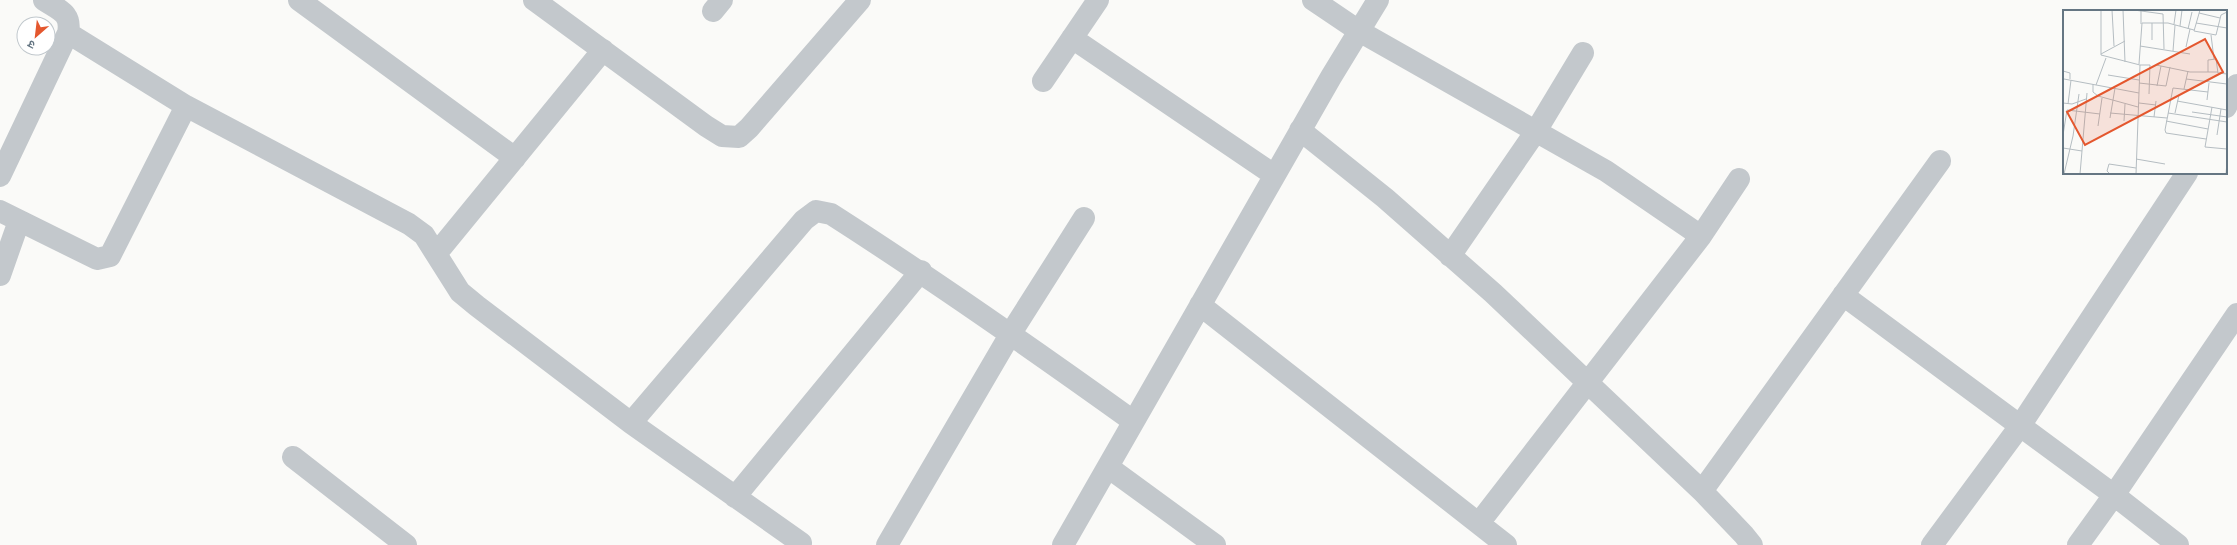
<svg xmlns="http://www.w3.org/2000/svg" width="2237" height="545" font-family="'Asap Condensed','Noto Sans Devanagari',sans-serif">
<rect width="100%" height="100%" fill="#fafaf8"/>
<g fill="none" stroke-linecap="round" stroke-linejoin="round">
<path stroke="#c3c8cc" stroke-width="22" d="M299 0 515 158
M534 0 706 126 722 136 739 137 749 128 860 0
M1313 0 1359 31 1606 171 1701 236
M713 11 722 0
M68 33 186 106 409 224 424 235 460 292 477 306 631 423 801 543
M1072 38 1274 175
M1043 81 1098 0
M2226 107 2237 85
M1300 130 1385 198 1493 293 1702 491 1744 535 1752 545
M0 176 68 33C72 13 59 10 44 0
M0 211 97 259 110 256 186 106
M436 254 603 50
M1450 256 1536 131 1583 53
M0 275 19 221
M1843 295 2114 495 2178 545
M1200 305 1506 545
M631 423 804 220 816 211 831 214C934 280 1034 350 1133 421
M293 457 406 545
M1108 467 1215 545
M1702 491 1940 161
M735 497 921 271
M1479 523 1701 236 1739 179
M887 545 1011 333 1084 218
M1063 545 1331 77 1378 0
M1932 545 2020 426 2187 173
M2078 545 2114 495 2237 314"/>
</g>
<g transform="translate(2063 10)">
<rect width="164" height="164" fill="#fafaf8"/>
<path fill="none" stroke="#b5bdc2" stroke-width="1" d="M38 0V45L77 55 73 164M49 0 51 36M60 0 62 52M71 0 100 4 101 39M137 0 131 21 153 25 158 5 164 2M78 1V14M136 3 157 8M133 13 164 18M111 14 113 0M117 16 119 0M125 19 129 2M148 25 151 49M89 30V13M77 36 127 44M123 37 127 19M110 41 112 15M38 44 62 31M76 54 79 13H105L131 20M77 55H87L86 84M93 55 127 62H155M0 61 7 63V69M145 62V50L153 49 155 63 164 64M45 65 76 70M1 69 76 83M123 69 164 74M76 73 103 76 107 57M30 74V82L35 86 75 97M33 75 43 48M94 76 98 56M121 79 125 61M144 90 146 73M114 91 164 100M0 93 9 94 23 89M76 93 93 95M5 94 8 70M149 97 142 137 164 139M129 102 164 107M47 103 104 108M105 103 164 112M112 103 116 85M91 107 93 91M47 108 52 78M61 111 62 94M103 111 145 119M35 116 39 88M0 125 4 100 37 104M154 125 158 99M143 129 103 123 102 120 110 78 145 82M0 138 19 141M73 149 102 154M1 164 10 126 16 84M17 164 24 83M47 164 44 161 46 154 73 158M163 164 164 152"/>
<path fill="#e4572e" fill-opacity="0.15" stroke="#e4572e" stroke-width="2" d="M142 29 160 62 22 135 4 102Z"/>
<rect width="164" height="164" fill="none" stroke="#657683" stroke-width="2"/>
</g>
<g transform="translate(36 36) rotate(208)"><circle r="19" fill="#ffffff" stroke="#c1c8cd"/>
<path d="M0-3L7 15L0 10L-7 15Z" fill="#e4572e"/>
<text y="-6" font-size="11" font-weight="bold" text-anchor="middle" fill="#657683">उ</text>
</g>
</svg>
